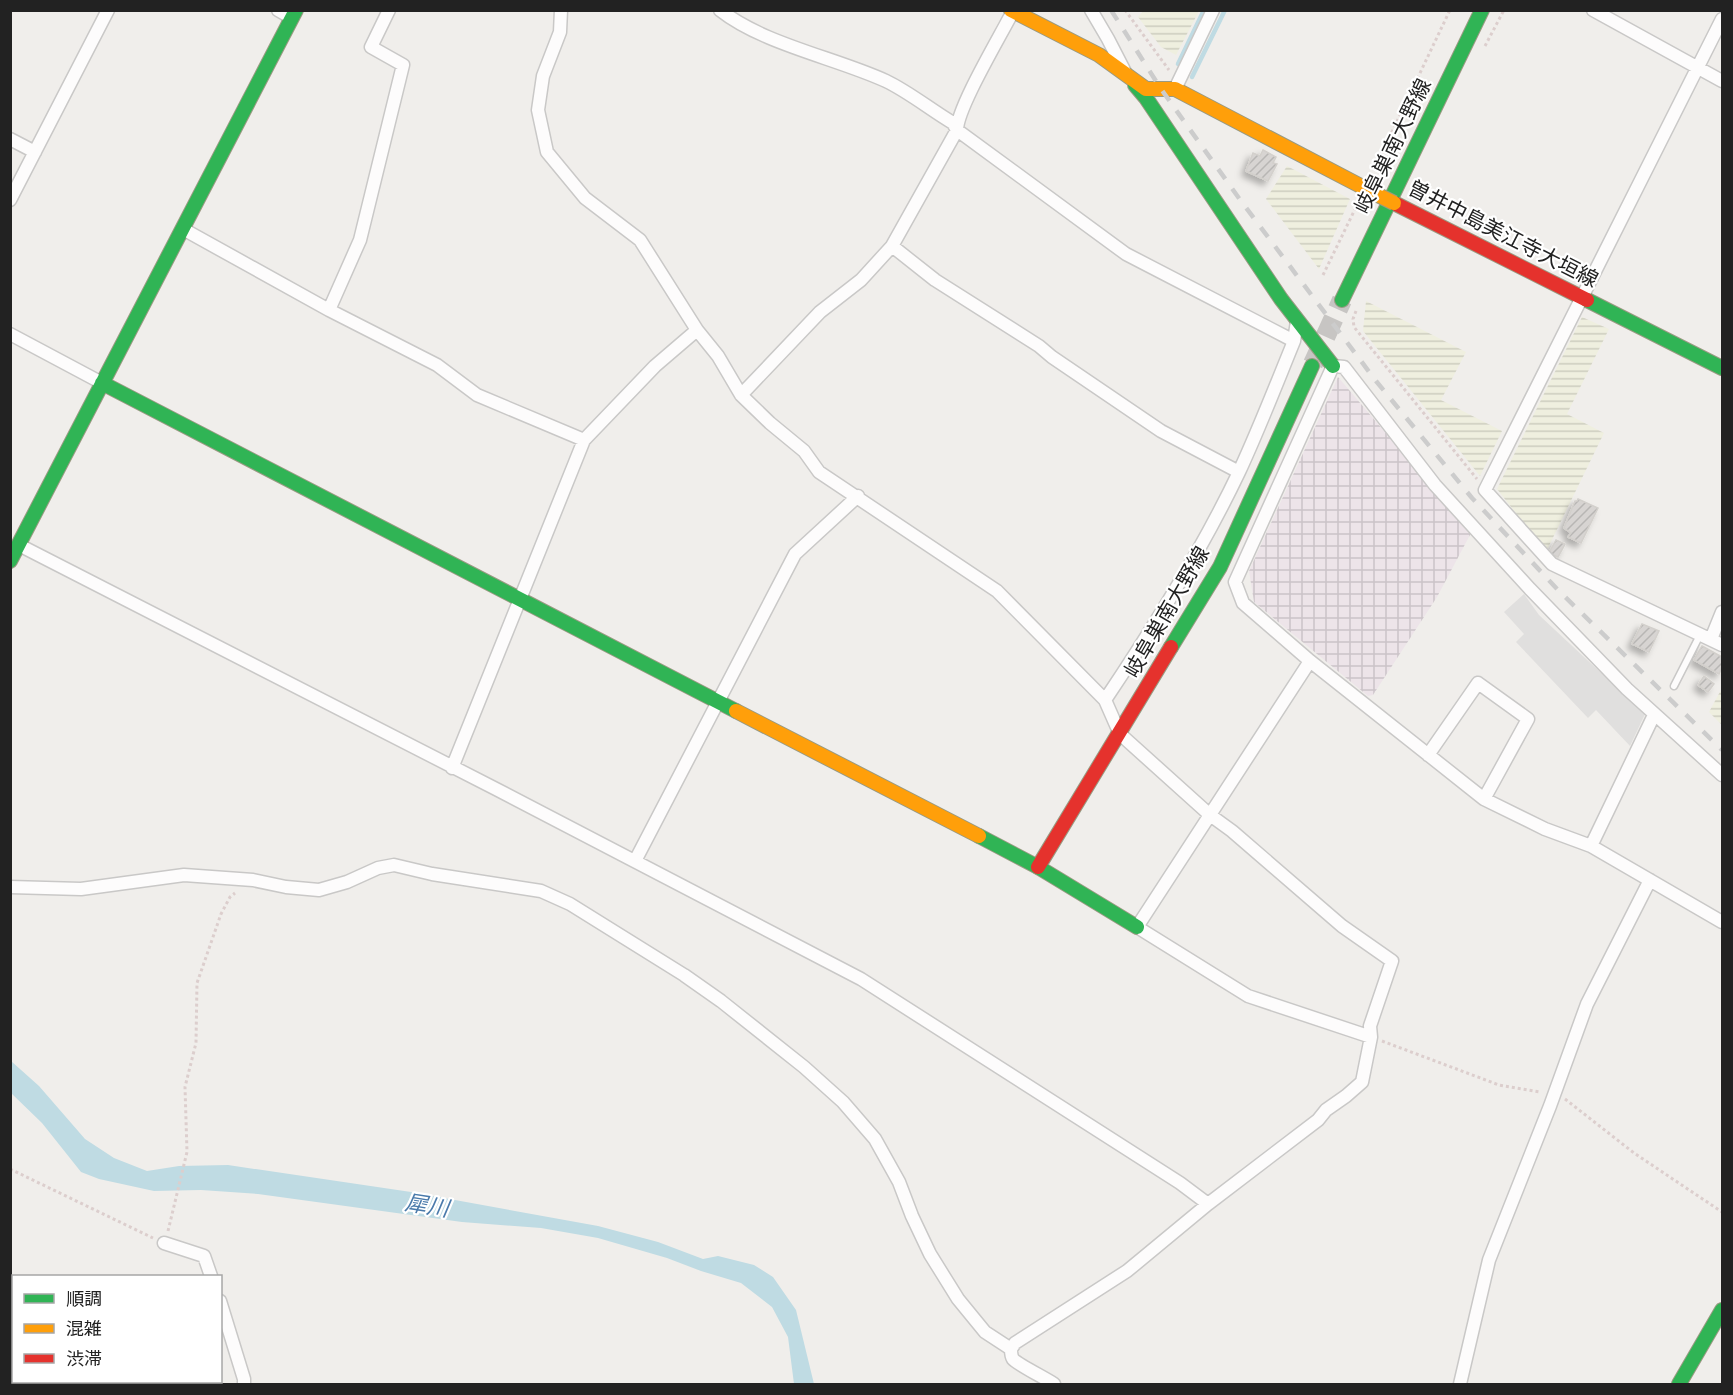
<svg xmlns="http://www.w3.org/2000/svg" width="1733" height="1395" font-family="Jost,'Noto Sans JP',sans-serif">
<defs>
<pattern id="industrial-grid" width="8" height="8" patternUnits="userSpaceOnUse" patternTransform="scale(1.5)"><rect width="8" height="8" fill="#ede4e9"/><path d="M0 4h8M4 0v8" fill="none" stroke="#cbc3c8"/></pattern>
<pattern id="farmland-rules" width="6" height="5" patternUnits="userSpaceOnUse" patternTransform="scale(1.5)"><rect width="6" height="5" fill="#efefdf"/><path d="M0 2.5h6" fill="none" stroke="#cdcdbf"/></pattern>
<pattern id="building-hatch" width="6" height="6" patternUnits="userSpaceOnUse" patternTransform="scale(1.5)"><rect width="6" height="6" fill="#d7d4d2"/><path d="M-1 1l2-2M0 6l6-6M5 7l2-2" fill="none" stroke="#b8b6b4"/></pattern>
<filter id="shadow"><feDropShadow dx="-4.5" dy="4.5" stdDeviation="3" flood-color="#0004"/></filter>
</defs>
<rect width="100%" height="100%" fill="#f0eeeb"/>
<path fill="url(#industrial-grid)" d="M1338 377 1471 533 1437 597 1373 695 1368 696 1254 602 1249 571Z"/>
<path fill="url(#farmland-rules)" d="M1143 11H1199L1176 55 1161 47 1138 17Z
M1287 166 1350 199 1319 269 1266 199Z
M1366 301 1466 352 1441 400 1502 431 1480 476 1363 331Z
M1582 317 1609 329 1567 414 1604 433 1546 552 1497 489Z
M1722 688V725L1709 712Z"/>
<path fill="#e0dfde" d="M1524 594 1539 615 1645 714 1630 746 1596 710 1588 718 1516 642 1524 634 1504 612Z"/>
<path fill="#bfdbe3" d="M11 1061 39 1086 85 1139 114 1158 147 1171 179 1166 228 1165 411 1192 598 1226 658 1242 703 1259 718 1256 754 1265 773 1277 796 1310 814 1384H794L788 1337 772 1307 741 1283 701 1271 667 1258 598 1238 541 1228 462 1222 258 1194 201 1190 154 1191 99 1179 81 1172 42 1123 11 1093Z"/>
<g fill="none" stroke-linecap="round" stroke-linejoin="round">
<path stroke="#bfdbe3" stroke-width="4.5" d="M1178 64 1204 10
M1192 77 1225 10"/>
</g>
<path fill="url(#building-hatch)" stroke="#d3d0cc" stroke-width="1.5" filter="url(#shadow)" d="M1263 150 1276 157 1273 163 1277 164 1268 181 1246 171 1253 153 1260 156Z
M1578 499 1598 508 1581 543 1568 537 1571 533 1564 528 1575 501H1577Z
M1556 540 1565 544 1558 557 1549 553Z
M1642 624 1659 631 1649 652 1632 644Z
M1702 646 1722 657V667L1719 674 1694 660Z
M1704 676 1714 684 1708 692 1698 685Z"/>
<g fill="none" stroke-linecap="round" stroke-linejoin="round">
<path stroke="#c7c5c3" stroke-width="20" stroke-dasharray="20 10" stroke-linecap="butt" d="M1313 364 1342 300"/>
<g stroke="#c9c8c7" stroke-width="9">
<path id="lane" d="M1674 686 1700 635"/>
</g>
<g stroke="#c9c8c7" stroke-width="15">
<path id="street" d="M278 10 292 18
M561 10 560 32 543 76 538 110 547 152 585 198 640 240 697 330 718 356 741 395 770 423 804 451 819 472 997 591 1105 700 1120 734 1210 815 1232 831 1342 926 1392 961 1370 1026 1371 1037 1362 1082 1346 1096 1326 1110 1318 1120 1208 1204 1127 1271 1015 1343 1011 1349
M720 10C763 44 836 58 886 81 909 92 931 110 953 123L957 130 1126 254 1294 341
M1091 10 1108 39 1125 72
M1593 10 1722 81
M1722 19 1485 490 1552 564 1722 645
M1175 89 1213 10
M10 139 35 152
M10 200 108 10
M183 229 329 310 437 365 477 395 584 440
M892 246 935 280 1039 346 1052 357 1161 431 1239 472
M329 310 360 240 403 65 371 47 389 10
M10 334 102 383
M741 395 820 312 861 280 892 246 957 130C957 108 1001 35 1013 11
M19 545 496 789 861 979 1180 1183 1208 1204
M1711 639 1722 612
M1310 661 1137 927 1248 996 1371 1037
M1105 700C1154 627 1201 552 1239 472 1259 429 1276 385 1294 341L1297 321
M1428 755 1478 683 1528 719 1484 799
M452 768 584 440 655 366 697 330
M1722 775 1627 689 1530 589 1435 485 1344 367 1333 366 1235 582 1243 603 1310 661 1484 799 1545 829 1591 846 1722 922
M1591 846 1654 715
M635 861 795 554 858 496
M10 887 81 889 184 875 253 880 286 887 319 890 347 882 378 868 394 865 432 874 541 891 570 904 684 975 721 1001 804 1067 843 1102 875 1139 899 1182 912 1216 930 1254 958 1299 985 1332 1011 1349C1011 1353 1011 1356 1013 1359 1017 1364 1045 1378 1054 1384
M164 1243 204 1256 211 1276
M220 1301 244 1379V1384
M1460 1384 1489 1260 1550 1106 1587 1004 1650 880"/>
</g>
<g stroke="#999a82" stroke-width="16">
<path id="fast" d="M1135 85 1146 98 1281 299 1333 366
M1342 300 1482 10
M1587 300 1722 368
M102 383 736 711
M10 561 296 10
M1171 647 1220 567 1312 366
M979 836 1038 867 1137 927
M1679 1384 1722 1310"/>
</g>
<g stroke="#999a82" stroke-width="16">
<path id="slow" d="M1011 10 1099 55 1146 89H1175L1376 194
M736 711 979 836"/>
</g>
<g stroke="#999a82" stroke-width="16">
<path id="jam" d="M1394 203 1587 300
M1038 867 1171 647"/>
</g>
<path stroke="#dccecd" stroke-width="3" stroke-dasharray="3 3" stroke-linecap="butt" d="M1125 10 1169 70
M1485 46 1504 10
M1371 176 1450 10
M1323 275 1359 201
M1356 311 1353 319 1354 327 1477 479
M1382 1041 1499 1085 1540 1092
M1565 1099 1634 1153 1722 1212
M10 1169 153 1238
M168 1231 187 1152 185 1087 196 1043 197 983 221 914 230 897 235 893"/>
<use href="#lane" stroke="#fdfcfc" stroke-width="6"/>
<use href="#street" stroke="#fdfcfc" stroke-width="12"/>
<use href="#fast" stroke="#30b455" stroke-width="14"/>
<use href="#slow" stroke="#ff9f0a" stroke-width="14"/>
<use href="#jam" stroke="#e5322d" stroke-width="14"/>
<path stroke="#ccc" stroke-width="4.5" stroke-dasharray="12 12" stroke-linecap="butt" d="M1111 10 1161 89 1241 201 1376 381 1472 498 1559 591 1722 750"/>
<g stroke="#999a82" stroke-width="16" stroke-linecap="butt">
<path id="slow-bridge" d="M1376 194 1394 203"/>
</g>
<use href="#slow-bridge" stroke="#ff9f0a" stroke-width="14"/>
</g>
<g text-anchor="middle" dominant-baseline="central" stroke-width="4.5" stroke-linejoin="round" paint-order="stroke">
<g font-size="21" fill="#222" stroke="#fff">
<text transform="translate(1393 146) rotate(-64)">岐阜巣南大野線</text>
<text transform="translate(1503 234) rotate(27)">曽井中島美江寺大垣線</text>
<text transform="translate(1167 612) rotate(-60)">岐阜巣南大野線</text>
</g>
<g font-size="22" font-style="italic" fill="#4a7aab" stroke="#fff">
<text transform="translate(427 1205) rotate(9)">犀川</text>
</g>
</g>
<rect width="1733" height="1395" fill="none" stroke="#222222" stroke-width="24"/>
<rect x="12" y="1275" width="210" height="108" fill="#ffffff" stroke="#a7a7a7" stroke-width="1.5"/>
<rect x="24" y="1294" width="30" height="9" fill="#30b455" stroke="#a7a7a7" stroke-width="1.5"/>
<text x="66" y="1305" font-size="18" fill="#222222">順調</text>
<rect x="24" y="1324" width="30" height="9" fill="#ff9f0a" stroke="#a7a7a7" stroke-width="1.5"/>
<text x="66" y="1335" font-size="18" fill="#222222">混雑</text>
<rect x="24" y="1354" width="30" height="9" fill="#e5322d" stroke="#a7a7a7" stroke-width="1.5"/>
<text x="66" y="1365" font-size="18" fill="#222222">渋滞</text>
</svg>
